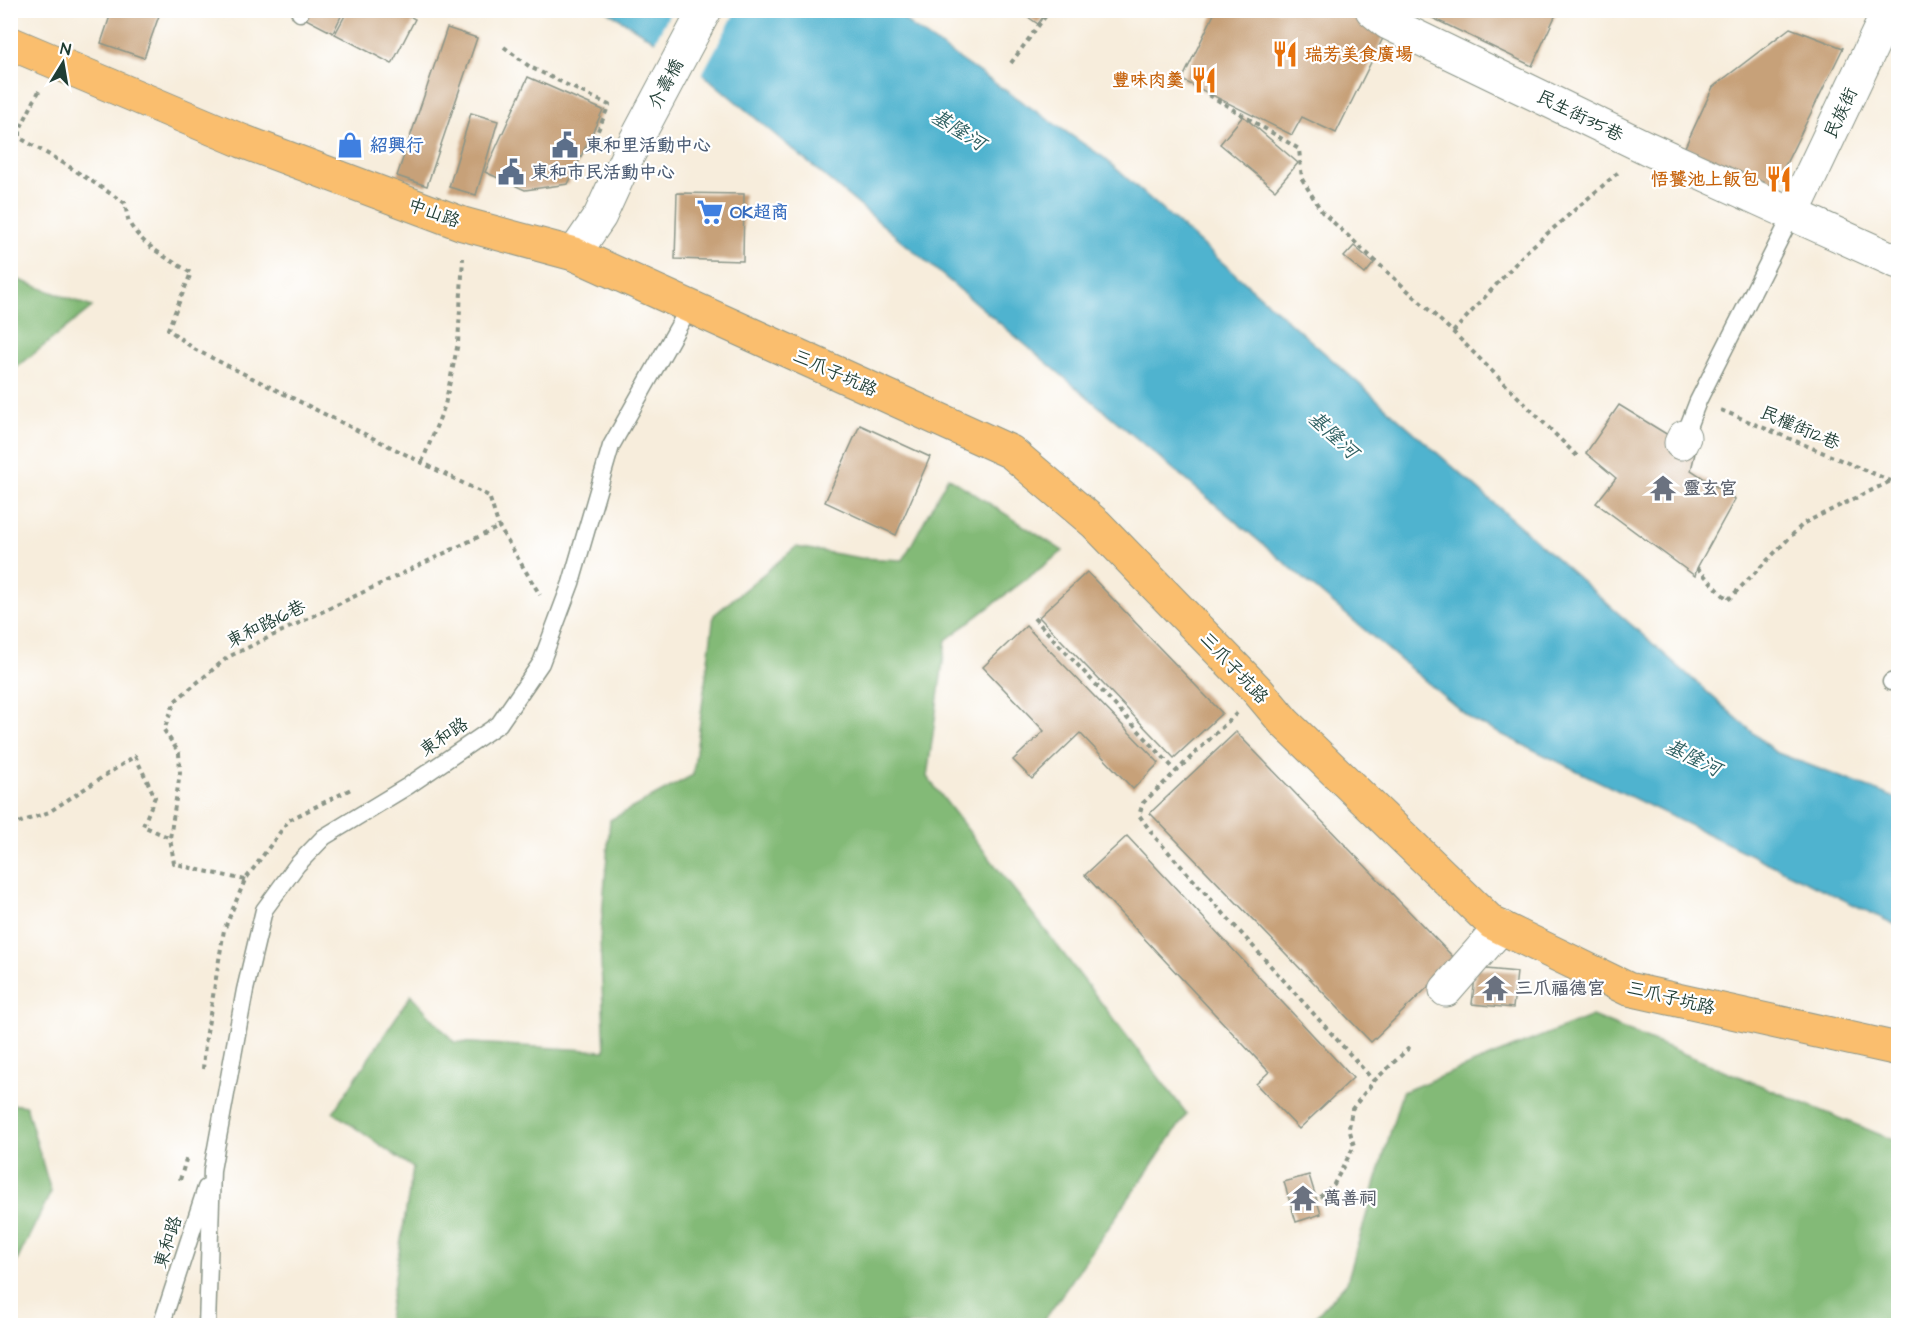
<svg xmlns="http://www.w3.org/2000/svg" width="1909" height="1336" font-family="'Architects Daughter','LXGW WenKai TC',sans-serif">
<rect width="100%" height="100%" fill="#fff"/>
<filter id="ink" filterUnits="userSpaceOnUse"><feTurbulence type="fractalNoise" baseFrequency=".0167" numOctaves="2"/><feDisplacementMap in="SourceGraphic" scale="12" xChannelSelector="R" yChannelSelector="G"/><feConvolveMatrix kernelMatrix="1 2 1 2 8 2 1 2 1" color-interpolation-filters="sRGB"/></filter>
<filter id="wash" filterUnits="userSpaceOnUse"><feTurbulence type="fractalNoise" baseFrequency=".008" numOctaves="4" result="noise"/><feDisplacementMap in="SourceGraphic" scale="24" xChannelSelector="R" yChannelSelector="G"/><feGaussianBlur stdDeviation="1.35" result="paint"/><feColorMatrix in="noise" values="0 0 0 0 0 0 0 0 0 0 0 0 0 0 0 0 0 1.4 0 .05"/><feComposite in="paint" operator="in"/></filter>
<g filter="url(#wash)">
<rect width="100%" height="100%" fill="#f7eddc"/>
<path fill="#83ba77" stroke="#517c56" stroke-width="1.5" d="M11 277 92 307 11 372Z
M948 477 1063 551 946 640 927 777 1187 1114 1041 1325H387L413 1168 333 1112 411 995 454 1042 605 1051 600 940 610 820 693 775 714 615 796 547 861 558 903 560Z
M1592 1016 1898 1142V1325H1308L1347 1282 1402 1092Z
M11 1104 26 1106 51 1192 11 1273Z"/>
<path fill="#50b3cf" stroke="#387882" stroke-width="1.5" d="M607 11H896L911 26 1103 157 1775 752 1898 799V926L1472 720 690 63Z"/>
<path fill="#f7eddc" d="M671 11H736L701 76 688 65 654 43Z"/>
<g id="blocks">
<path fill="#c7a179" d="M112 10H161L144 58 101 43Z
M305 10H344L333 33 302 17Z
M348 10H398L415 19 392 64 335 34Z
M1018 10H1048L1038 24Z
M1216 10H1353L1388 28 1336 133 1302 117 1292 135 1182 80Z
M1416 10H1558L1532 66Z
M447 28 477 38 427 186 397 176Z
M1790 28 1843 48 1772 192 1685 147 1713 87Z
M528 77 603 110 568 184 525 190 485 172Z
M471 113 498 121 476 195 449 187Z
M1243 116 1298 163 1275 190 1220 144Z
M677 193 744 194 743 261 675 259Z
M1354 246 1374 263 1365 274 1344 257Z
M1619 405 1681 443 1696 449 1691 470 1735 499 1697 568 1695 576 1596 503 1616 478 1586 453Z
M860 425 930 457 896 535 825 502Z
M1087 572 1222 713 1174 758 1039 617Z
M1026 626 1159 763 1133 789 1080 733 1032 779 1013 760 1044 731 983 667Z
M1236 732 1456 960 1371 1042 1150 813Z
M1127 836 1353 1078 1299 1129 1256 1084 1269 1072 1085 875Z
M1476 968 1517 972 1513 1008 1472 1004Z
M1309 1175 1321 1214 1296 1222 1284 1182Z"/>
</g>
</g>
<g filter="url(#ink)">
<use href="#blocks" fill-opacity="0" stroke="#8b9588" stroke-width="1.5"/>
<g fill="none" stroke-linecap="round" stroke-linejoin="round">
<g stroke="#8b9588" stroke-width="19">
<path id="lane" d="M299 10 300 13
M1684 437 1698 401 1792 215
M1891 682 1898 680
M161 1326 206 1188
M207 1326 212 1170 245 990 264 910 297 865 324 837 408 786 499 724 541 663 571 583 611 446 690 306"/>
</g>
<g stroke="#8b9588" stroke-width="35">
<path id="street" d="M1372 10 1388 23 1647 148 1898 262
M1792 215 1889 10
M574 254 600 216 627 157 705 10
M1681 443 1684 437
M1446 990 1501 927"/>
</g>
<g stroke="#8b9588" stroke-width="35">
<path id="primary" d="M10 43 242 141 463 224 574 254 1011 452 1096 524 1258 691 1284 722 1492 923 1628 989 1898 1049"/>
</g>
<path stroke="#8b9588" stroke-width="4" stroke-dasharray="4.5 4.5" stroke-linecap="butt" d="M504 47 530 67 609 105 593 142 598 144
M1011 63 1050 10
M39 91 20 129V138L65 164 125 203C126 209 127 216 129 222 140 245 171 260 191 273L168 329 194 349 489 496 499 527 540 595
M1209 95 1299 149 1302 179 1322 212 1453 332 1578 457
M1453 332 1527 251 1621 170
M1721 410 1891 481
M422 462 445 405 458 343 463 258
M1697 568 1728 600 1804 523 1891 481 1898 479
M1034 618 1177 772
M1237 713 1143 803 1139 815 1154 836 1374 1081
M10 826 49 812 135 756 155 797 143 826 170 838
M245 880 195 869 174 863 170 838 180 773 179 753 164 730 175 701 228 657 499 527
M203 1069 205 1044 224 930 245 880 289 820 353 788
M180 1180 187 1156
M1320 1197 1334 1184 1354 1146 1349 1128 1352 1109 1374 1081 1410 1047"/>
<use href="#lane" stroke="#fff" stroke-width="16"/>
<use href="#street" stroke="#fff" stroke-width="33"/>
<use href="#primary" stroke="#fabe6e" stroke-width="33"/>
</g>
</g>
<defs>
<g id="restaurant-bare" transform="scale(2.07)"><path d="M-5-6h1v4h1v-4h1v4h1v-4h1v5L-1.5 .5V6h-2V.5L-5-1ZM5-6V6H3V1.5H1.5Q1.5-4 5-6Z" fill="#e8710a" stroke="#fff" stroke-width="2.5" paint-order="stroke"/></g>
<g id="shop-bare" transform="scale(2.07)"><path d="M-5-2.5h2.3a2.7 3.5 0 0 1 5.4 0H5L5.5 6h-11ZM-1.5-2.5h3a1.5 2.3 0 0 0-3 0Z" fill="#3f7fe0" stroke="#fff" stroke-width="2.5" paint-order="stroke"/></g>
<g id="civic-bare" transform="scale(2.07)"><path d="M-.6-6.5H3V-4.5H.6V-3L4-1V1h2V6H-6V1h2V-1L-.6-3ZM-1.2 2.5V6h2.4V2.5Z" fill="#5c6f8a" stroke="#fff" stroke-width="2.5" paint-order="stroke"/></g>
<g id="supermarket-bare" transform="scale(2.07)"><path d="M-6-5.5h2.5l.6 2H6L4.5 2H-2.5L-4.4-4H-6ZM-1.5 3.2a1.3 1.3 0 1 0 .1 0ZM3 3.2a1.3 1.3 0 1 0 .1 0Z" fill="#3f7fe0" stroke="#fff" stroke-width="2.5" paint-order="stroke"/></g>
<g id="temple-bare" transform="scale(2.07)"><path d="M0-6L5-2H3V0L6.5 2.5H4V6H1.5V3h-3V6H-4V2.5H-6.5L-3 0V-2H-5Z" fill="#6b7280" stroke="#fff" stroke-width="2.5" paint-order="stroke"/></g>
</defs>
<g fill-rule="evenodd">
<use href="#restaurant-bare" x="1285" y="54"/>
<use href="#restaurant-bare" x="1204" y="80"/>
<use href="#shop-bare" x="350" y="145"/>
<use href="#civic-bare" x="565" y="145"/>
<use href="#civic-bare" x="511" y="172"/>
<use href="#restaurant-bare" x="1779" y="179"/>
<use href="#supermarket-bare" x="710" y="212"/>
<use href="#temple-bare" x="1663" y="488"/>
<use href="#temple-bare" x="1495" y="988"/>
<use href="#temple-bare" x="1303" y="1198"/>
</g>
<g text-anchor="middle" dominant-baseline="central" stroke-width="4.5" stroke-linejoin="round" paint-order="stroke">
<g font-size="18" font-weight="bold" fill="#c56008" stroke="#fff" text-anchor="end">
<text x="1305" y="54" text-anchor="start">瑞芳美食廣場</text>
<text x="1184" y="80">豐味肉羹</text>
<text x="1759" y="179">悟饕池上飯包</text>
</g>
<g font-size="18" fill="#1f3d34" stroke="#fff">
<text transform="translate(666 84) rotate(-62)">介壽橋</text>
<text transform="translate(1841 113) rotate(-65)">民族街</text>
<text transform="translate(1580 116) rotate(26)">民生街35巷</text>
<text transform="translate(434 213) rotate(20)">中山路</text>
<text transform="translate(835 373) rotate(24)">三爪子坑路</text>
<text transform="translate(1800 428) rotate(23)">民權街12巷</text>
<text transform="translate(266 624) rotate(-26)">東和路16巷</text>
<text transform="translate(1234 668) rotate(47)">三爪子坑路</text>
<text transform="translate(444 737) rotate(-34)">東和路</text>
<text transform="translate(1671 998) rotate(14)">三爪子坑路</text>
<text transform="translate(168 1242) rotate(-72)">東和路</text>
</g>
<g font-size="18" font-weight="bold" fill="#366cbe" stroke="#fff" text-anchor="start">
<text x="370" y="145">紹興行</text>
<text x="730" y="212">OK超商</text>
</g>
<g font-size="18" font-weight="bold" fill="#4e5e75" stroke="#fff" text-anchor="start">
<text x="585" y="145">東和里活動中心</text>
<text x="531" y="172">東和市民活動中心</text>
</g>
<g font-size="18" font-weight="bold" fill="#5b616d" stroke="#fff" text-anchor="start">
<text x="1683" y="488">靈玄宮</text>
<text x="1515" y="988">三爪福德宮</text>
<text x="1323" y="1198">萬善祠</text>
</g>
<g font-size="20" font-style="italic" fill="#2e6062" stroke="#fff">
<text transform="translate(958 130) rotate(32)">基隆河</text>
<text transform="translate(1333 435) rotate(43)">基隆河</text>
<text transform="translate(1693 758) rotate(26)">基隆河</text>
</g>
</g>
<rect width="1909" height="1336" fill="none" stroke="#fff" stroke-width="36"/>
<g transform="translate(63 63) rotate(11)" stroke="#ffffff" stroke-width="4.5" paint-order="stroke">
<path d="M0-4.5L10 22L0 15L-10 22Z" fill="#1f3d34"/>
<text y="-9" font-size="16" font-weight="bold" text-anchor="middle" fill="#1f3d34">N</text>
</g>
</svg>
